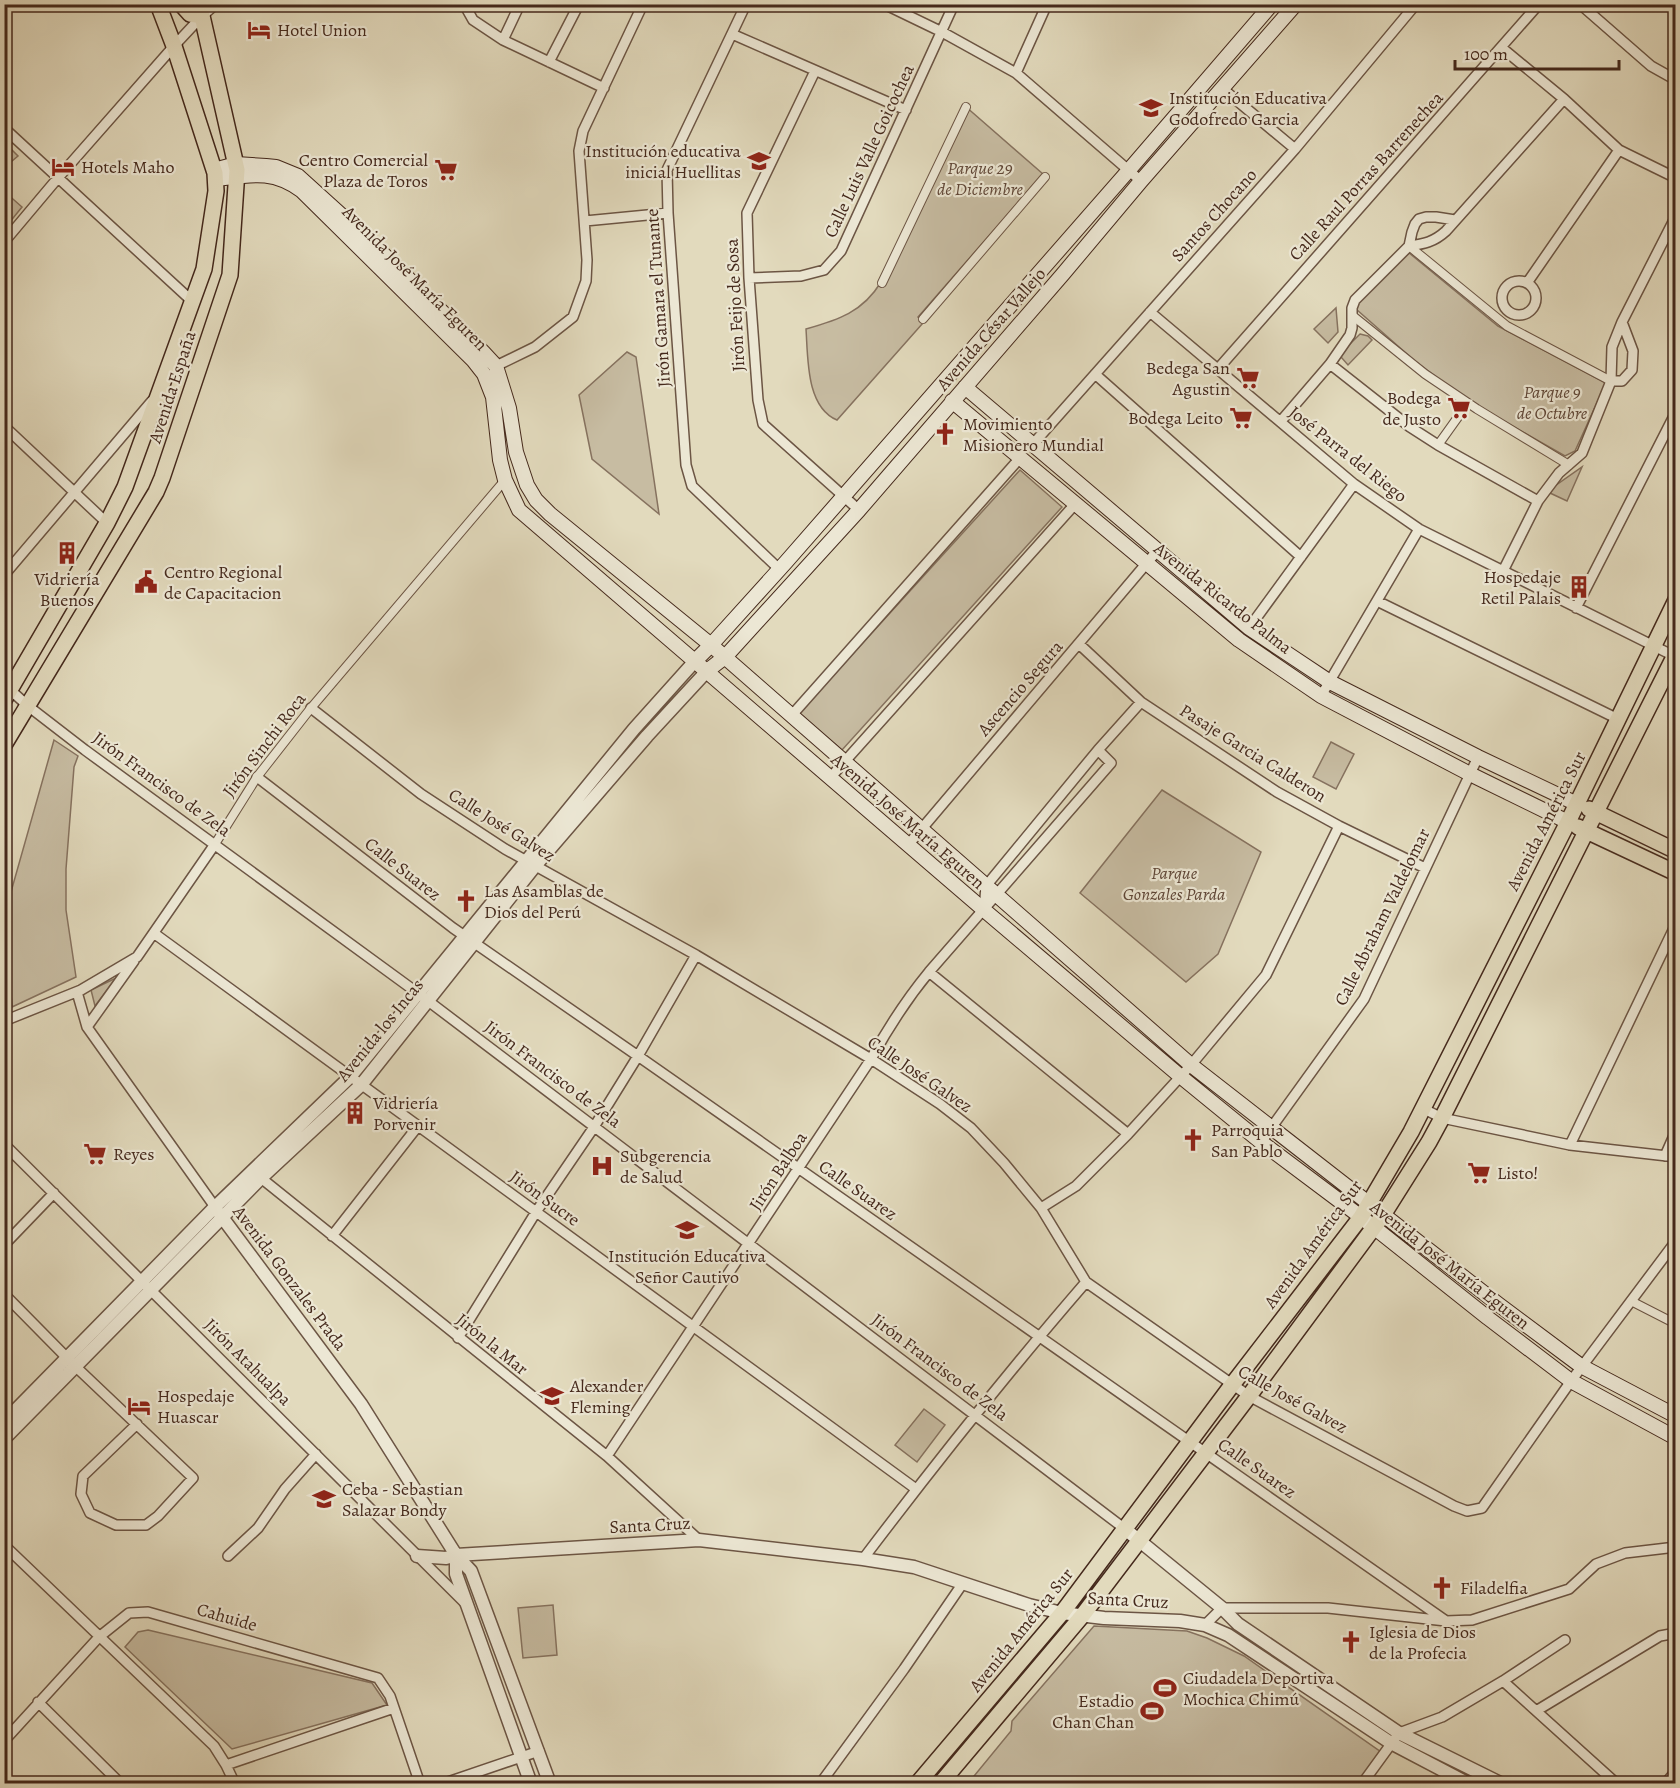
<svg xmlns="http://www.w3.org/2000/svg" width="1680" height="1788" font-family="Alegreya,serif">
<rect width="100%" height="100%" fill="#e2dabd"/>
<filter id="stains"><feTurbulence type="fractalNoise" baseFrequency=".00333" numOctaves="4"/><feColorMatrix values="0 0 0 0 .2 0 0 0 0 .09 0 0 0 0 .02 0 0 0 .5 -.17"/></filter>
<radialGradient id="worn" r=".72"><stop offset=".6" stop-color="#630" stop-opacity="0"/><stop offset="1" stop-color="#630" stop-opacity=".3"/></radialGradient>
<path fill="#c7bca2" stroke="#86725f" stroke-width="1.5" d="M965 106 1043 174 918 317 923 323 837 420C806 407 808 358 806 329 838 320 863 312 881 282Z
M5 143 18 156 6 166 5 164Z
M5 192 22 207 5 228Z
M1408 252 1498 326 1606 383 1575 451 1565 456 1479 407 1451 388 1415 361 1356 309 1359 302Z
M1336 308 1338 332 1328 343 1314 329Z
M1360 334 1368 336 1372 340 1348 365 1341 357V353Z
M627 352 636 357 659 514 592 459 579 395Z
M1582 467 1567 501 1550 493 1552 488Z
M1020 470 1062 507 842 750 799 713Z
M54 740 78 756 74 767 66 869V910L76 977 12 1007 5 913Z
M1331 742 1354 754 1336 789 1313 777Z
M1162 790 1261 852 1218 954 1186 982 1080 893Z
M116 978 95 1006 91 990Z
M924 1409 945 1425 917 1462 895 1445Z
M553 1605 557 1655 523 1658 518 1608Z
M1094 1626 1187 1631 1207 1638 1244 1656 1381 1752 1359 1783 965 1784 970 1781 1011 1731 1012 1721Z
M148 1630 372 1683 387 1705 232 1749 125 1647 138 1632Z"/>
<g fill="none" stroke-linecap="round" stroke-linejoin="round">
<g stroke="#6c5544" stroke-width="10">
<path id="pedestrian" d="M1409 246 1507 326 1611 381
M882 283 966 107
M1353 316 1425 374 1477 409 1569 465
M923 319 1045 177
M1438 445 1468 403
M215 844 257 777 311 708 505 480
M1631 1301 1676 1324"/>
</g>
<g stroke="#6c5544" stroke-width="12">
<path id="minor" d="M464 4 473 20 503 40 604 88
M746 4 667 170 668 213 686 465 692 486 779 569
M884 4 942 32 1016 73 1141 181
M1580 4 1651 66 1676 80
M732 34 906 110
M503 40 520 4
M1502 48 1564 99 1619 150 1676 178
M549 62 579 4
M815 71 747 213 749 278 758 400 763 424 859 510
M1016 73 1047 4
M1223 89 1295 149
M4 128 193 302
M585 221 668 213
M4 242 57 179 174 46 202 16 216 4
M1409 246C1424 244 1434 242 1446 231L1564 99
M749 278 801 276 824 270 841 251 954 4
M1502 298a17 17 0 1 1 34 0a17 17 0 1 1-34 0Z
M1527 283 1619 150
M1150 312 1354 484 1419 529 1674 656
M1330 364 1410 427 1438 445 1538 501
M496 366 535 347 573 317 586 281 587 260 579 151 583 131 643 4
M1217 370 1539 4
M1095 374 1301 557
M1611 381H1622L1632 370 1633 351 1622 322
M1281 421 1330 364 1350 335 1352 328V308L1355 300 1409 246 1412 232 1415 224 1419 219 1426 217H1436L1455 220
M4 426 107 523
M1033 444 1295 149 1416 4
M1503 571 1538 501 1559 473 1582 453 1611 381 1612 347 1622 322 1676 216
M4 575 152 401
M1377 601 1618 719
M1576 608 1676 412
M1249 628 1354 484
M1079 644 1141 702 1277 792 1339 826 1425 868
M6 686 28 706 85 750 419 994 1125 1529
M1321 696 1419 529
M311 708 421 794 505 849 696 955 871 1059 940 1104 971 1128 1004 1163 1041 1208 1086 1282 1249 1396 1454 1506 1467 1511 1482 1508 1571 1381 1676 1241
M792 715 1020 458
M257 777 453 928 638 1056 1446 1621
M830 778 1076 503
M908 845 1157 551
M984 910 986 886 1098 750 1141 702
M155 934 916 1489
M929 972 1128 1134
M77 992 87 1027 215 1207
M4 1021 81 990 137 957 215 844
M87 1027 134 961
M1422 1108 1442 1118 1570 1145 1676 1157
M1261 1142 1364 999 1478 757
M4 1144 466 1604
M1570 1145 1676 924
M1665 1156 1676 1131
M261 1178 607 1456 699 1540
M1041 1208 1076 1186 1128 1134 1191 1065 1266 975 1339 826
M332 1236 418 1126
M4 1245 54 1193
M4 1294 75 1366 193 1478 158 1516 146 1525H116L90 1513 81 1494 83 1476 137 1424
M458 1338 536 1212 594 1127 638 1056 696 955
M607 1456 871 1059C888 1028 906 1000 929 972L1111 763 1098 750
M4 1545 214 1746 226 1765 235 1784
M228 1556 258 1528 285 1489 316 1454
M863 1559C935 1464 1009 1371 1086 1282
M1205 1625 1222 1608H1328L1446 1621 1472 1620 1569 1589 1596 1564 1625 1553 1676 1547
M1503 1681 1617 1784
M38 1702 121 1784
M1536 1711 1660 1636 1676 1633
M4 1741 99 1637 129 1613 148 1612 378 1678 390 1696 420 1784
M226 1765 394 1708
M442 1784 539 1751
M820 1784 904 1669 963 1583
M1362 1784 1399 1733 1442 1717 1503 1681 1565 1640
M1665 1784 1676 1771"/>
</g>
<g stroke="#6c5544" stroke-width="15">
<path id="tertiary" d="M219 1213 361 1404 456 1555 471 1571 550 1784
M4 1422 215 1207 350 1077 634 729 695 661
M4 1439 261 1178 361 1085 535 866 647 736 707 671
M1125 1529 1222 1608 1238 1624 1399 1733 1502 1784
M456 1555V1574L531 1784
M417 1556 446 1558 456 1555 699 1540 863 1559 914 1567 1029 1605 1062 1613 1104 1618 1180 1621 1205 1625 1228 1635 1391 1743 1469 1784"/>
</g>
<g stroke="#45291c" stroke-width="16">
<path id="secondary" d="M214 170 236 164 266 166 276 167 298 176 372 243 483 352 496 366 509 408 516 452 527 485 536 500 550 514 711 645 1191 1065 1498 1304 1581 1366 1676 1416
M216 179C250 175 273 169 302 191L473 360 484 374 493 397 500 460 505 480 519 510 984 910 1180 1076 1261 1142 1361 1217 1488 1318 1571 1381 1676 1438
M965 387 1249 628 1330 682 1478 757 1577 804
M952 401 1239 640 1321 696 1470 774 1568 822
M695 661 711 645 786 562 1129 170 1272 4
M707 671 725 657 859 510 1063 274 1141 181 1296 4"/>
</g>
<g stroke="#45291c" stroke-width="18">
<path id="primary" d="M181 4 190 14 202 16
M4 700 107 523 125 487 204 269 216 191 215 173 174 46 158 4
M4 745 156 492 162 478 230 275 237 170 202 16 197 4
M1589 809 1676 851
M1578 827 1676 873
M917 1784 1062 1613 1232 1385 1361 1217 1411 1132 1568 822 1676 600
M940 1784 1082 1616 1249 1396 1383 1215 1429 1142 1442 1118 1676 653"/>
</g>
<use href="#pedestrian" stroke="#ece7d4" stroke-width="8"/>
<use href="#minor" stroke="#ece7d4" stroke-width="9"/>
<use href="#tertiary" stroke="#ece7d4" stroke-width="12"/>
<use href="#secondary" stroke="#ece7d4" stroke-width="14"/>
<use href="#primary" stroke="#e2dabd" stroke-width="15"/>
</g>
<defs>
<g id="hotel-bare" transform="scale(1.8)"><path d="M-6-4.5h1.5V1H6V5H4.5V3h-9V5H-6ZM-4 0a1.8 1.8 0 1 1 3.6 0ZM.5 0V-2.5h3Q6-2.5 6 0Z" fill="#8f2418" stroke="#ece7d4" stroke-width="2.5" paint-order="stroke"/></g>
<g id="school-bare" transform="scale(1.8)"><path d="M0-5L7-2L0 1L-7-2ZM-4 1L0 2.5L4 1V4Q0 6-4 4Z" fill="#8f2418" stroke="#ece7d4" stroke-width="2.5" paint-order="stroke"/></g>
<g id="supermarket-bare" transform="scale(1.8)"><path d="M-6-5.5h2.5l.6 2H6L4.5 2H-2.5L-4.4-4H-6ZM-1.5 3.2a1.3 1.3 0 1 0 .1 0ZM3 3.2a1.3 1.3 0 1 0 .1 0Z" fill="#8f2418" stroke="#ece7d4" stroke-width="2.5" paint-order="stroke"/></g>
<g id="church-bare" transform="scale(1.8)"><path d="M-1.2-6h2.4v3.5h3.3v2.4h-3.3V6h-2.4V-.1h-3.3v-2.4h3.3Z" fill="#8f2418" stroke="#ece7d4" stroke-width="2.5" paint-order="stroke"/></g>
<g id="building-bare" transform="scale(1.8)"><path d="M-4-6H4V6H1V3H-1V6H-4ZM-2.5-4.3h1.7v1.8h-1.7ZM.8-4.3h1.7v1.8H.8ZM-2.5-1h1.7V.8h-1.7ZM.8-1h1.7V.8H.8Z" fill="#8f2418" stroke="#ece7d4" stroke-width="2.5" paint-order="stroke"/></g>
<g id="civic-bare" transform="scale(1.8)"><path d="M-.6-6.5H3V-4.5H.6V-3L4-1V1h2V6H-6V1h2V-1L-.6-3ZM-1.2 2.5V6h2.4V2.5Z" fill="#8f2418" stroke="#ece7d4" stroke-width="2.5" paint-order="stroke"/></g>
<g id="hospital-bare" transform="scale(1.8)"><path d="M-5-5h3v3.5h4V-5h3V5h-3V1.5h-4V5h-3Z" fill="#8f2418" stroke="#ece7d4" stroke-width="2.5" paint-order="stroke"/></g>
<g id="stadium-bare" transform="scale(1.8)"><path d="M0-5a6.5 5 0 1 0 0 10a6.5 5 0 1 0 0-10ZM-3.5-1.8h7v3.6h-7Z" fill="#8f2418" stroke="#ece7d4" stroke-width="2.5" paint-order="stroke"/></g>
</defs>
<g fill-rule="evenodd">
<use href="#hotel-bare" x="259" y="30"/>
<use href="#school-bare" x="1151" y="108"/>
<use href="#school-bare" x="759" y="161"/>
<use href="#hotel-bare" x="63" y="167"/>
<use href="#supermarket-bare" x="446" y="170"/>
<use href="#supermarket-bare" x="1248" y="378"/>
<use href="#supermarket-bare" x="1459" y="408"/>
<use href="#supermarket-bare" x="1241" y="418"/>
<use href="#church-bare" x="945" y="434"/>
<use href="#building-bare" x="67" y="553"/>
<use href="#civic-bare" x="146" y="582"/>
<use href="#building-bare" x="1579" y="587"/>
<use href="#church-bare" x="466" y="901"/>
<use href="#building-bare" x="355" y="1113"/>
<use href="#church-bare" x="1193" y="1140"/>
<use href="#supermarket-bare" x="95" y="1154"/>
<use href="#hospital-bare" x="602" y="1166"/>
<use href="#supermarket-bare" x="1479" y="1173"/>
<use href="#school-bare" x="687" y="1230"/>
<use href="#school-bare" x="552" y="1396"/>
<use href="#hotel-bare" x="139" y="1406"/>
<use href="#school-bare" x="324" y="1499"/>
<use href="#church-bare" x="1442" y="1588"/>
<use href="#church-bare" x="1351" y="1642"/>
<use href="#stadium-bare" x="1165" y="1688"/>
<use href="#stadium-bare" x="1152" y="1711"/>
</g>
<g text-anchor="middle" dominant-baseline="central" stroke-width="4.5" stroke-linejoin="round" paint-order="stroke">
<g font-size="18" fill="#45291c" stroke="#ece7d4" text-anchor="start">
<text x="277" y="30">Hotel Union</text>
<text x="1169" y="98">Institución Educativa<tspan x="1169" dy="21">Godofredo Garcia</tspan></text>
<text x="741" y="151" text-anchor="end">Institución educativa<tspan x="741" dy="21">inicial Huellitas</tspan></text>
<text x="428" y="160" text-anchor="end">Centro Comercial<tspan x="428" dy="21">Plaza de Toros</tspan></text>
<text x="81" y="167">Hotels Maho</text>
<text x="1230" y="368" text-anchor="end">Bedega San<tspan x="1230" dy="21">Agustin</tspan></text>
<text x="1441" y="398" text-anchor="end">Bodega<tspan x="1441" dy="21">de Justo</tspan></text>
<text x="1223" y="418" text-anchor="end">Bodega Leito</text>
<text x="963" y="424">Movimiento<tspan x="963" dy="21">Misionero Mundial</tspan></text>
<text x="164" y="572">Centro Regional<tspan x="164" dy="21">de Capacitacion</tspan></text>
<text x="1561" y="577" text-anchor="end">Hospedaje<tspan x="1561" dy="21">Retil Palais</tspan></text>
<text x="67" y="579" text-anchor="middle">Vidriería<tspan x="67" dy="21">Buenos</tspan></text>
<text x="484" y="891">Las Asamblas de<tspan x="484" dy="21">Dios del Perú</tspan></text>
<text x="373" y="1103">Vidriería<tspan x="373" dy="21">Porvenir</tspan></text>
<text x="1211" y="1130">Parroquia<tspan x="1211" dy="21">San Pablo</tspan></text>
<text x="113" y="1154">Reyes</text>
<text x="620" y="1156">Subgerencia<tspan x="620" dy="21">de Salud</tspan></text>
<text x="1497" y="1173">Listo!</text>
<text x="687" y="1256" text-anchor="middle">Institución Educativa<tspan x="687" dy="21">Señor Cautivo</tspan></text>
<text x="570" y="1386">Alexander<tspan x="570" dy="21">Fleming</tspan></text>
<text x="157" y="1396">Hospedaje<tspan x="157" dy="21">Huascar</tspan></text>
<text x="342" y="1489">Ceba - Sebastian<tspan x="342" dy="21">Salazar Bondy</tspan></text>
<text x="1460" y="1588">Filadelfia</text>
<text x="1369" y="1632">Iglesia de Dios<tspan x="1369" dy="21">de la Profecia</tspan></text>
<text x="1183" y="1678">Ciudadela Deportiva<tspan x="1183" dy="21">Mochica Chimú</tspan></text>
<text x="1134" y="1701" text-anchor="end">Estadio<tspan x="1134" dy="21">Chan Chan</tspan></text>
</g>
<g font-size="18" fill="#45291c" stroke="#ece7d4">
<text transform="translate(869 151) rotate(-65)">Calle Luis Valle Goicochea</text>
<text transform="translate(1366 176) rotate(-48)">Calle Raul Porras Barrenechea</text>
<text transform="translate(1214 215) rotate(-48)">Santos Chocano</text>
<text transform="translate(415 278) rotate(45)">Avenida José María Eguren</text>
<text transform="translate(658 298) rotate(-94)">Jirón Gamara el Tunante</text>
<text transform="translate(735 305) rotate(-93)">Jirón Feijo de Sosa</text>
<text transform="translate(991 329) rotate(-49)">Avenida César Vallejo</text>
<text transform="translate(172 387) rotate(-72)">Avenida España</text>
<text transform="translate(1348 454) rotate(38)">José Parra del Riego</text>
<text transform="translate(1223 598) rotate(38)">Avenida Ricardo Palma</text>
<text transform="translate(1020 688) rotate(-49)">Ascencio Segura</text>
<text transform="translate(264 745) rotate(-53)">Jirón Sinchi Roca</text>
<text transform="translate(1253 753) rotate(32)">Pasaje Garcia Calderon</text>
<text transform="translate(162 784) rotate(36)">Jirón Francisco de Zela</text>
<text transform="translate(908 821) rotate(41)">Avenida José María Eguren</text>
<text transform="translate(1546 821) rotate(-63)">Avenida América Sur</text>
<text transform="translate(502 825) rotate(32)">Calle José Galvez</text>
<text transform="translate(403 869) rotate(38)">Calle Suarez</text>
<text transform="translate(1382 917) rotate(-64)">Calle Abraham Valdelomar</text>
<text transform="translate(380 1030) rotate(-51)">Avenida los Incas</text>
<text transform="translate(553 1074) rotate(37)">Jirón Francisco de Zela</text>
<text transform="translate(920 1074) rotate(34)">Calle José Galvez</text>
<text transform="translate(778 1171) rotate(-57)">Jirón Balboa</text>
<text transform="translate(858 1190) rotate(35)">Calle Suarez</text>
<text transform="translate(545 1198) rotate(36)">Jirón Sucre</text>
<text transform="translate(1313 1244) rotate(-54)">Avenida América Sur</text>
<text transform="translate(1450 1265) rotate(38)">Avenida José María Eguren</text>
<text transform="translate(290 1278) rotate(53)">Avenida Gonzales Prada</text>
<text transform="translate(492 1344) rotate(39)">Jirón la Mar</text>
<text transform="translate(248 1362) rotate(45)">Jirón Atahualpa</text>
<text transform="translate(940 1367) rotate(37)">Jirón Francisco de Zela</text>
<text transform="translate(1293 1399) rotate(29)">Calle José Galvez</text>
<text transform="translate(1257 1468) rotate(35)">Calle Suarez</text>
<text transform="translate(650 1525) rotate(-3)">Santa Cruz</text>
<text transform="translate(1128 1600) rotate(3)">Santa Cruz</text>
<text transform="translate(227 1617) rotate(16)">Cahuide</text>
<text transform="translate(1021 1630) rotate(-51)">Avenida América Sur</text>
</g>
<g font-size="18" font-style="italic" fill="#5f4637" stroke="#ece7d4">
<text x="980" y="168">Parque 29<tspan x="980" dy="21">de Diciembre</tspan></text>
<text x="1552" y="392">Parque 9<tspan x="1552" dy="21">de Octubre</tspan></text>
<text x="1174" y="873">Parque<tspan x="1174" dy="21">Gonzales Parda</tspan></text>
</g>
</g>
<rect width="1680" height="1788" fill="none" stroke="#e2dabd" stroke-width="24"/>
<rect x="6" y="6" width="1668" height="1776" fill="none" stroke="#45291c" stroke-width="3"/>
<rect x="12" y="12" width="1656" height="1764" fill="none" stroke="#45291c" stroke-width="1.5"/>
<path d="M1455 60v9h164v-9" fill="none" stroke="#45291c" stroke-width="3"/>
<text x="1464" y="60" font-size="18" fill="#45291c" stroke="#ece7d4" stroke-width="4.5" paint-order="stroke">100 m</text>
<rect width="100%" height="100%" filter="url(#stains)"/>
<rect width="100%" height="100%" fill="url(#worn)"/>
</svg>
